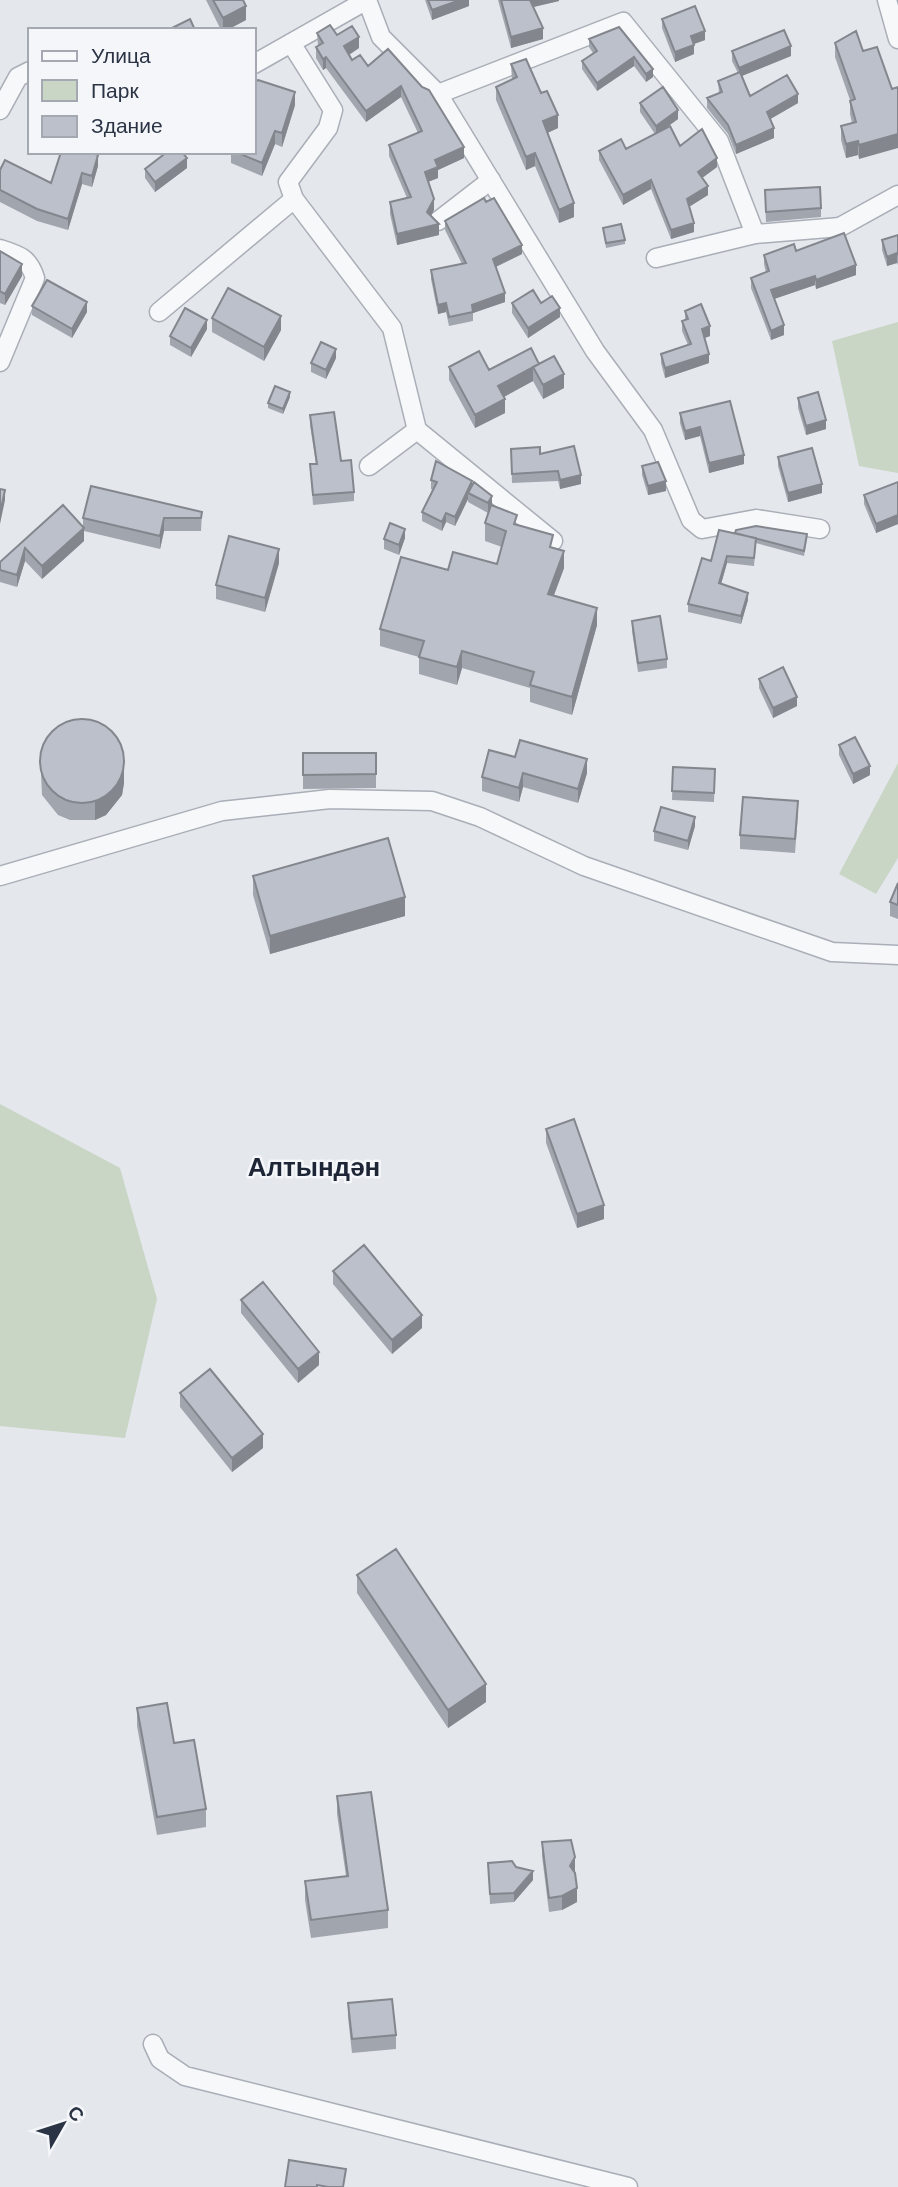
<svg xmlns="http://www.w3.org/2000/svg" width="898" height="2187" font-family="Barlow,sans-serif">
<rect width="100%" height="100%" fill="#e4e7ec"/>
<path fill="#c9d6c5" d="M898 322V473L859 466 832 341Z
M898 763V858L876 894 839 874Z
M0 1104 120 1168 157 1299 125 1438 0 1426Z"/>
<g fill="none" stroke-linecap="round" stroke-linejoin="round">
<g stroke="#a9aeb7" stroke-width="21">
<path id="street" d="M887 0 898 39
M291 43 333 110 328 128 288 182 294 199 392 328 417 430 369 466
M254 64 367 0 381 37 438 94 595 351 653 430 691 520 702 529 756 519 820 529
M438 94 623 22 719 141 755 234
M0 110 18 77 30 71
M438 221 491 180
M0 249C19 255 29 258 35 278L0 362
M656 258 755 234 840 227 898 195
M159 312 294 199
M417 430 553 541
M0 876 222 811 330 799 432 801 480 817 584 866 832 952 898 955
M153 2044 160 2059 185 2076 628 2187"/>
</g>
<use href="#street" stroke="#f7f8fa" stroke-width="18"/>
</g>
<path fill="#a1a5ae" d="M206 0H243L246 20 227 30H221Z
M425 0H469V6L432 20Z
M498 0H559V1L533 7 543 39 511 48Z
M662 19 705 40 694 44V54L675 62 662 28Z
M619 27 653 77 646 82 634 66 597 91 582 69V61L593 53 589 47V39Z
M317 33 337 35 359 48 349 55 352 60 368 66 388 49 464 158 438 170V178L428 182 434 210 431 216 439 235 397 245 390 214V202L407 198 389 156V145L418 133 401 97 366 122 326 68 323 70 316 58V47L318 46Z
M835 43 863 51 859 159 858 155 846 158 841 140V126L852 123 850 114V100L835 57Z
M732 51 791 56 742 76 750 96 798 103 770 119 774 138 736 154 728 134 707 108V98L719 93 718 81 738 73 732 61Z
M511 64 558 128 547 133 574 217 559 223 535 166 526 170 496 100V87L512 80Z
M640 103 678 119 667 127 680 146 717 167 702 178 708 195 689 207 694 232 671 239 651 189 623 205 599 160V151L626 149 655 134 640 112Z
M295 105 282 147 275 144 262 176 231 163V152H254Z
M98 166 92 187 82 184 68 230 37 221 0 202V170L51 183Z
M187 168 155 192 145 178V169Z
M765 200 821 208V217L766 222Z
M445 221 522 254 496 267 505 302 473 313V321L449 326 446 312 438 314 431 279V270L462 264 445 230Z
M603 228 625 240V244L606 248Z
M898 235V265L897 263 887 266 882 250V240Z
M0 251 22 276 5 305 0 303Z
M796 251 856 275 816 289 815 285 774 299 784 335 771 340 751 288V278L766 273 764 264V255Z
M512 303H541L560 317 528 338 512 313Z
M32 306 87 312 72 338 32 315Z
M685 311 710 336 704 338 709 363 665 378 661 363V354L688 345 682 331V321L685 320Z
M212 318 281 330 264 361 212 332Z
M207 329 191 357 170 345V336Z
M336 358 326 379 311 372V363Z
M539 364 564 388 543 399 533 381 504 397 505 413 475 428 449 380V367L489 370Z
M290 397 283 414 268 408V403Z
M798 398 826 429 806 435 798 408Z
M680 413 744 464 709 473 700 436 685 440 680 423Z
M310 415 354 492V501L313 505 310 464H316L310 425Z
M511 449 540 454 581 484 560 489 558 481 512 483Z
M778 457 822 493 788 502 778 466Z
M642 466 666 491 648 495 642 475Z
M431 480 472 485 492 505 517 525 553 548 564 568 554 595 597 625 572 715 530 702V688L462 668 457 685 419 674V657L380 646V629L448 570 497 564 502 547 485 541V523L490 508 488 513 468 502V499L455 526 446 522 442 531 422 521V512L433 490 431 489Z
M898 482V524L876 533 864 504V495Z
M63 505 83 527V518L202 512 201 531H164L160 549 84 531V541L42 579 25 561 17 587 0 582V562Z
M735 534 807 538 804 556 756 543 754 566 727 563 721 584 748 600 741 624 688 612V604L711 561Z
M405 538 399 555 384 549V539Z
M279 563 265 612 216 599V585Z
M632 621 667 659V668L638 672 632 631Z
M759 679 797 706 773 718 759 688Z
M839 745 870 775 853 784 839 755Z
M40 752 124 783 122 795 106 815 95 820H70L58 815 42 795Z
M303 753H376V788L303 789Z
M515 757 587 773 578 803 523 787 519 802 482 791V777Z
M673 767 715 769 714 802 672 800Z
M798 815 795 853 740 849V835Z
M695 826 688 850 654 841V831Z
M253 876 405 916 270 954 253 895Z
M898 883V919L890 916V902Z
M546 1129 604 1219 577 1228 546 1143Z
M333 1271 422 1328 392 1354 333 1284Z
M241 1300 319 1365 298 1383 241 1313Z
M180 1393 263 1448 232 1472 180 1407Z
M357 1575 486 1702 448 1728 357 1593Z
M137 1708 174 1743 206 1809V1827L157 1835 137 1726Z
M337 1796 388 1910V1928L311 1938 305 1900V1881L346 1876 337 1814Z
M542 1842 575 1871 574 1872 577 1902 562 1910 549 1912 542 1856Z
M488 1863 516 1867 533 1880 514 1902 490 1904Z
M348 2003 396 2035V2049L352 2053 348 2017Z"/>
<path fill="#83868d" d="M460 0H469V6L432 20V10Z
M529 0H559V1L529 8Z
M246 6V20L227 30H223V18Z
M543 28V39L511 48V37Z
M705 31V40L691 45V36Z
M359 37V48L344 58V46Z
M694 45V54L675 62V52Z
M791 46V56L739 77V68Z
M326 57V68L323 70V59Z
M634 57V66L597 91V83Z
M653 69V77L646 82V74Z
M401 86V97L366 122V111Z
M295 92V105L282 147V133Z
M798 94V103L767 121V112Z
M678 110V119L656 135V126Z
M558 115V128L543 135V121Z
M774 128V138L736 154V145Z
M275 131V144L262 176V163Z
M898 134V148L859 159V145Z
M858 141V155L846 158V144Z
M464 147V158L438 170V178L425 183V172L435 160Z
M535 153V166L526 170V157Z
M98 155V166L92 187V176Z
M187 158V168L155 192V182Z
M717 158V167L698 181V172Z
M82 173V184L68 230V219Z
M651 180V189L623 205V195Z
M708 186V195L687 208V199Z
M434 199V210L427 223V212Z
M574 203V217L559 223V210Z
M694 223V232L671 239V230Z
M439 224V235L397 245V234Z
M522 245V254L493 268V259Z
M897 253V263L887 266V257Z
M22 264V276L5 305V294Z
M856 265V275L816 289V280Z
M815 276V285L771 300V290Z
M505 293V302L473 313 472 305Z
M87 302V312L72 338V329Z
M446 303V312L438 314V305Z
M560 308V317L528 338V328Z
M281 316V330L264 361V347Z
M207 320V329L191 357V348Z
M784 325V335L771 340V331Z
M710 326V336L702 339V329Z
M336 349V358L326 379V370Z
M709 354V363L665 378V368Z
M539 364 533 367V381L498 400V386Z
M564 374V388L543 399V385Z
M290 392V397L283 414V409Z
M505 399V413L475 428V415Z
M826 420V429L806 435V426Z
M700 427V436L685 440V431Z
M744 455V464L709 473V463Z
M581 475V484L560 489V480Z
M472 481V490L468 493V499L455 526V517Z
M666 481V491L648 495V486Z
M822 484V493L788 502V493Z
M5 490V500L0 524V514Z
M492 496V505L488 513V503Z
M446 513V522L442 531V522Z
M898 515V524L876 533V524Z
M164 518V531L160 549V536Z
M84 528V541L42 579V566Z
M405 529V538L399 555V545Z
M25 548V561L17 587V575Z
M279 549V563L265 612V598Z
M564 551V568L548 611V594Z
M727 556V563L719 591V583Z
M748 593V600L741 624V616Z
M597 608V625L572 715V697Z
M462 651V668L457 685V667Z
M797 697V706L773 718V708Z
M587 759V773L578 803V789Z
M124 764V783L122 795 106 815 95 820V802Z
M870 766V775L853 784V774Z
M523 773V787L519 802V788Z
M695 817V826L688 850V841Z
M405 897V916L270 954V936Z
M604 1205V1219L577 1228V1214Z
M422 1315V1328L392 1354V1340Z
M319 1352V1365L298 1383V1369Z
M263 1434V1448L232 1472V1458Z
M486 1684V1702L448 1728V1710Z
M575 1857V1871L570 1880V1866Z
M533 1871V1880L514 1902V1893Z
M577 1888V1902L562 1910V1896Z"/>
<path fill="#bbc0ca" stroke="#83868d" stroke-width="2" d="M213 0H243L246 6 223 18Z
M428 0H460L432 10Z
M501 0H530L543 28 511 37Z
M695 6 705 31 691 36 694 45 675 52 662 19Z
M190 19 195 30H168Z
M330 25 337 35 352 26 359 37 344 46 352 60 360 55 368 66 388 49 422 87 429 90 464 147 435 160 438 167 425 172 434 199 427 212 439 224 397 234 390 202 411 197 389 145 422 131 401 86 366 111 326 57 323 59 316 47 323 43 317 33Z
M619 27 653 69 646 74 634 57 597 83 582 61 597 51 589 39Z
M784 30 791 46 739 68 732 51Z
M856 31 863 51 877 47 892 89 898 87V134L859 145 858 141 846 144 841 126 856 122 850 101 855 99 835 43Z
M526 59 541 93 547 91 558 115 543 121 574 203 559 210 535 153 526 157 496 87 517 77 511 64Z
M740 72 750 96 787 75 798 94 767 112 774 128 736 145 728 125 707 98 722 92 718 81Z
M258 80 295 92 282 133 275 131 262 163 236 152H254V83Z
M663 87 678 110 656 126 640 103Z
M670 126 680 146 702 129 717 158 698 172 708 186 687 199 694 223 671 230 651 180 623 195 599 151 621 139 626 149Z
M61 152H93V153L98 155 92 176 82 173 68 219 37 209 0 190V170L5 160 51 183Z
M167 152H182L187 158 155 182 145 169Z
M820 187 821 208 766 212 765 190Z
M484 198 486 202 494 198 522 245 493 259 505 293 472 305 473 312 449 317 446 303 438 305 431 270 466 263 445 221Z
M621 224 625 240 606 243 603 228Z
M844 233 856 265 816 280 815 276 771 290 784 325 771 331 751 278 769 271 764 255 794 244 796 251Z
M898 235V255L897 253 887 257 882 240Z
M0 251 22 264 5 294 0 291Z
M47 280 87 302 72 329 32 306Z
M228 288 281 316 264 347 212 318Z
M533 290 541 303 552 296 560 308 528 328 512 303Z
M701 304 710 326 702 329 709 354 665 368 661 354 691 344 682 321 688 319 685 311Z
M185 308 207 320 191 348 170 336Z
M321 342 336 349 326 370 311 363Z
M531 348 539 364 498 386 505 399 475 415 449 367 479 351 489 370Z
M554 356 564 374 543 385 533 367Z
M275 386 290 392 283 409 268 403Z
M818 392 826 420 806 426 798 398Z
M730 401 744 455 709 463 700 427 685 431 680 413Z
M334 412 341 461 351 460 354 492 313 495 310 464H317L310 415Z
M574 446 581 475 560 480 558 471 512 474 511 449 540 447V454Z
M812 448 822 484 788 493 778 457Z
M436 461 472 481 455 517 446 513 442 522 422 512 437 482 431 480Z
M658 462 666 481 648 486 642 466Z
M474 482 492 496 488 503 468 493Z
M898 482V515L876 524 864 495Z
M91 486 202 512 201 518H164L160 536 83 518Z
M0 489 5 490 0 514Z
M63 505 84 528 42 566 25 548 17 575 0 570V562Z
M491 505 517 515 514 524 553 535 550 547 564 551 548 594 597 608 572 697 530 685 534 672 462 651 457 667 419 657 424 641 380 629 401 557 448 570 453 552 497 564 506 531 485 523Z
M390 523 405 529 399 545 384 539Z
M756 526 807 534 804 551 735 533 736 530Z
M719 530 756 538 754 558 727 556 719 583 748 593 741 616 688 604 702 558 711 561Z
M229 536 279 549 265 598 216 585Z
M660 616 667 659 638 663 632 621Z
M783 667 797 697 773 708 759 679Z
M40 761a42 42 0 1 1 84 0a42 42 0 1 1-84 0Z
M855 737 870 766 853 774 839 745Z
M520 740 587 759 578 789 523 773 519 788 482 777 489 750 515 757Z
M303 753H376V774L303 775Z
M673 767 715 769 714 793 672 791Z
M743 797 798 801 795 839 740 835Z
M661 807 695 817 688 841 654 831Z
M388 838 405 897 270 936 253 876Z
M898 883V905L890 902Z
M574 1119 604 1205 577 1214 546 1129Z
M364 1245 422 1315 392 1340 333 1271Z
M263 1282 319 1352 298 1369 241 1300Z
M210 1369 263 1434 232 1458 180 1393Z
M396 1549 486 1684 448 1710 357 1575Z
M167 1703 174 1743 194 1740 206 1809 157 1817 137 1708Z
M371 1792 388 1910 311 1920 305 1881 348 1876 337 1796Z
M571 1840 575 1857 570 1866 575 1873 577 1888 562 1896 549 1898 542 1842Z
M512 1861 516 1867 533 1871 514 1893 490 1894 488 1863Z
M392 1999 396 2035 352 2039 348 2003Z
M289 2160 346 2169 343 2187H328L317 2185V2187H285Z"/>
<g text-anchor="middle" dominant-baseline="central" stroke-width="5" stroke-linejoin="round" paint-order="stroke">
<g font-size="26" font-weight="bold" fill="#1d2536" stroke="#f4f6f9">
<text x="314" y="1165">Алтындән</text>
</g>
</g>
<rect x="28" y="28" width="228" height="126" fill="#f4f6f9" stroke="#a4a8b1" stroke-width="2"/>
<rect x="42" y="51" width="35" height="10" fill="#f7f8fa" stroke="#a4a8b1" stroke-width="2"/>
<text x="91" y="63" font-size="21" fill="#2b3445">Улица</text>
<rect x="42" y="80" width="35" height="21" fill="#c9d6c5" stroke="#a4a8b1" stroke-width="2"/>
<text x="91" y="98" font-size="21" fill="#2b3445">Парк</text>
<rect x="42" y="116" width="35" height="21" fill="#bbc0ca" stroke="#a4a8b1" stroke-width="2"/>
<text x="91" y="133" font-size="21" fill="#2b3445">Здание</text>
<g transform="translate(63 2124) rotate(51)" stroke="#f4f6f9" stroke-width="5" paint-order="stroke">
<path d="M0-5L12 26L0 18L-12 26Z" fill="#2b3445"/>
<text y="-10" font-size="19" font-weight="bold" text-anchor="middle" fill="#2b3445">С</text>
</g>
</svg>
